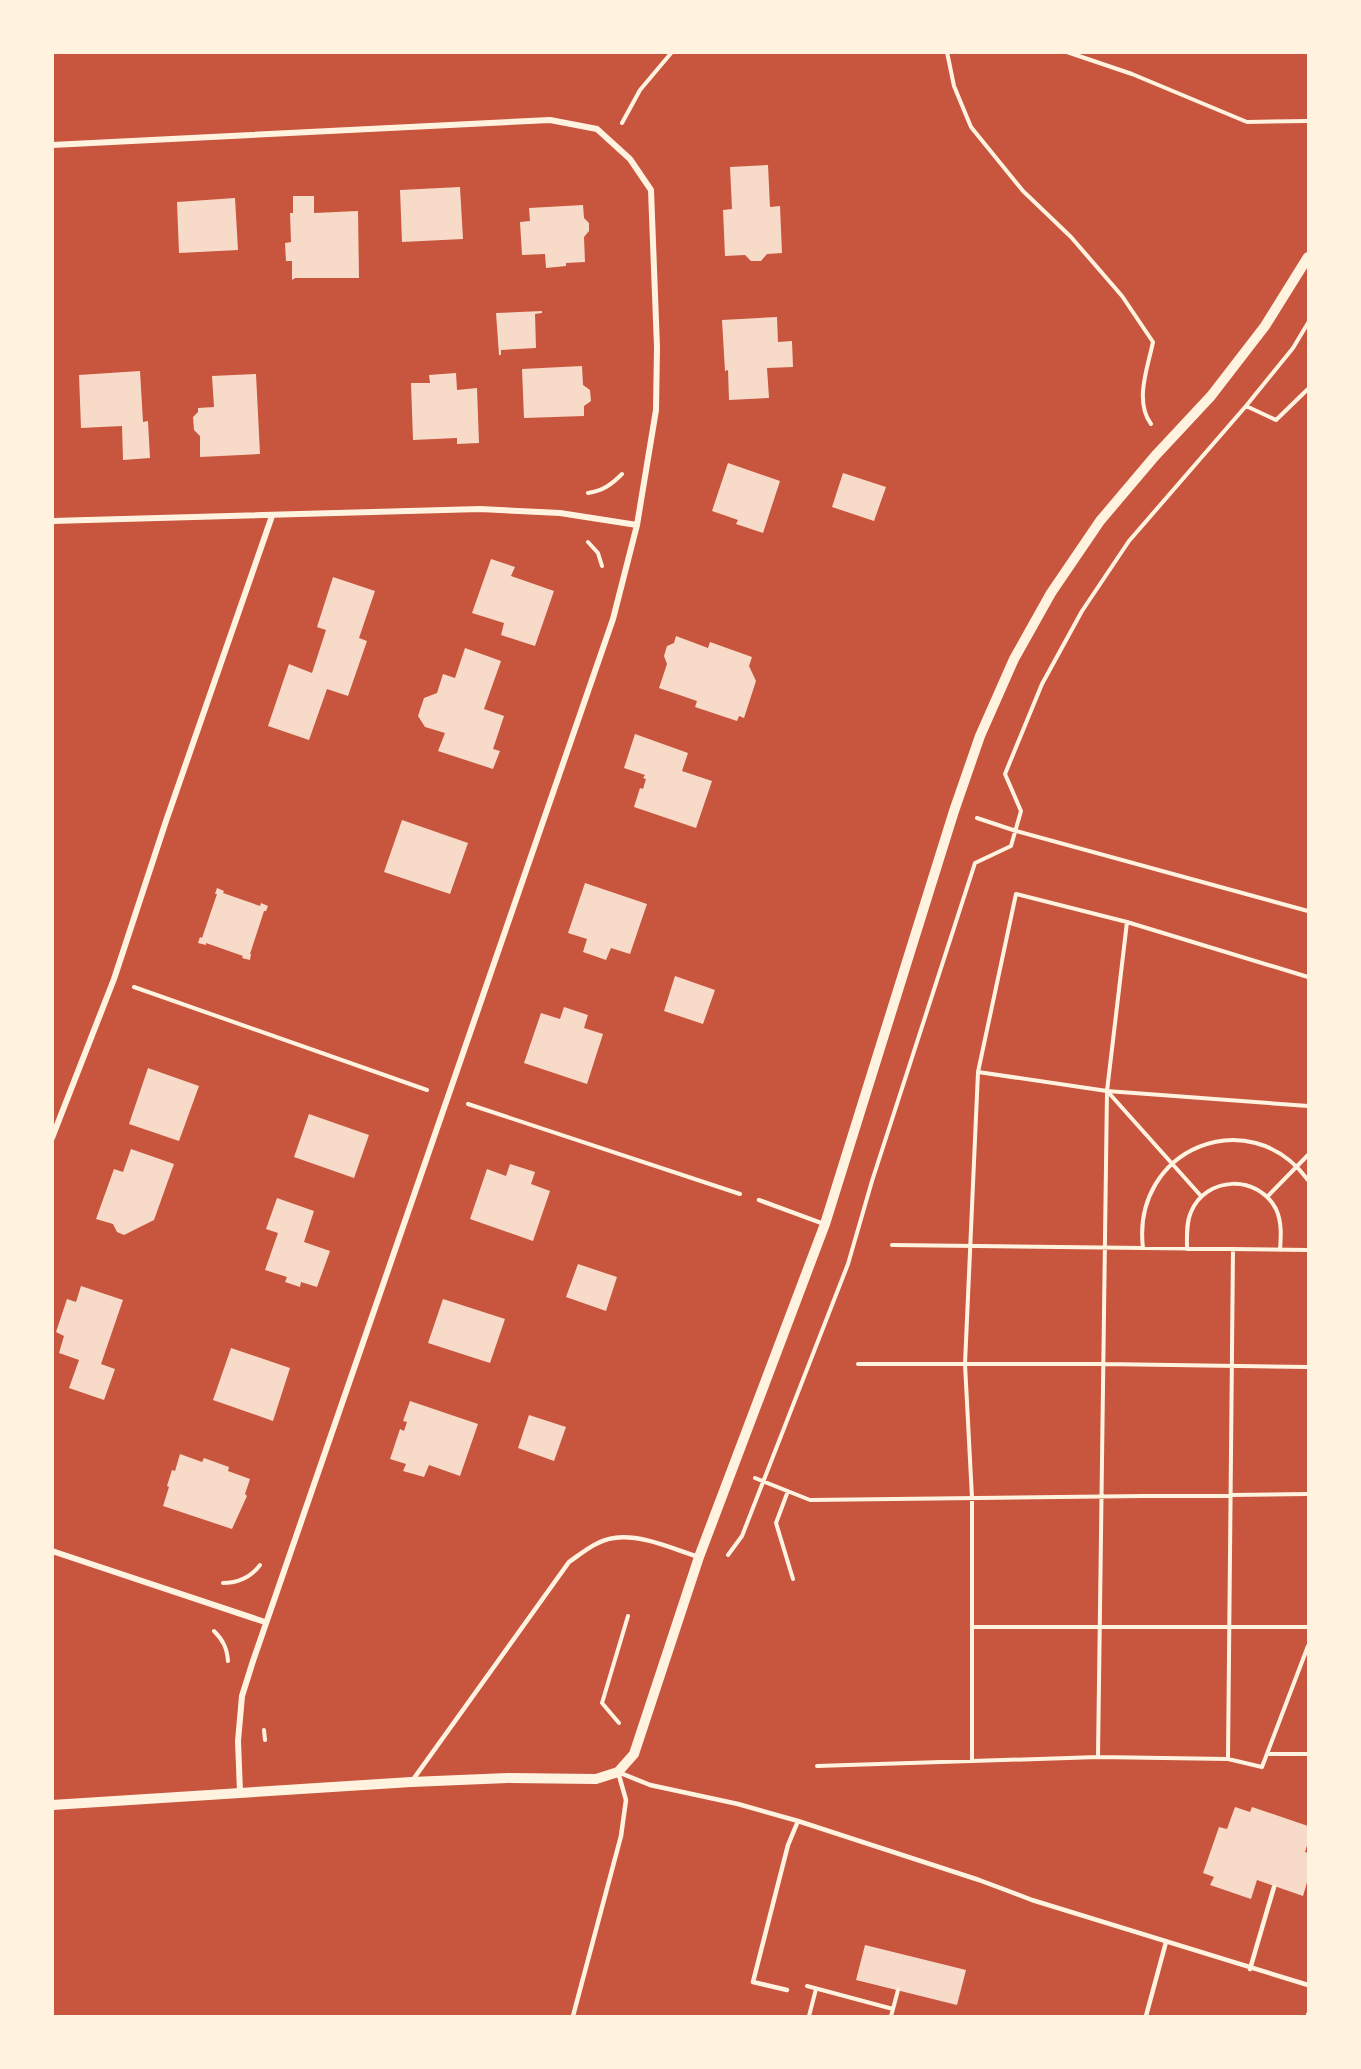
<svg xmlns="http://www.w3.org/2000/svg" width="1361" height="2069" font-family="'PT Sans',sans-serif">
<rect width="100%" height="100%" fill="#c8553d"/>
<path fill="#f7dbc8" d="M768 165 770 207 780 206 782 253 767 254 761 261H751L745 255 725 256 723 210 732 209 730 167Z
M460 187 463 239 402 242 400 190Z
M293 196H314V213L358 211 359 278H295L292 280V261H286L285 243 291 242 290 213H293Z
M235 198 238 250 179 253 177 202Z
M583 205 584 218 589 223V231L584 237 585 262 566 263V266L546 268 545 254 522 255 520 222 530 221 529 208Z
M542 311V313L535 314 536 348 501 350V355H499L496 313Z
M777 317 778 342 792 341 793 367 767 368 769 398 729 400 728 370 725 371 722 320Z
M582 366 583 385 590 390 591 401 584 406V416L524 418 522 369Z
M140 371 143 422 148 421 150 458 123 460 122 426 81 428 79 375Z
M456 373 457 390 477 388 479 443 457 444V438L413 440 411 383H430L429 375Z
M256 374 260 454 200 457V436L194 430 193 417 198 412V408L214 407 212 376Z
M728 463 780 481 763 533 736 524 738 520 712 511Z
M843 473 886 487 874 521 832 507Z
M491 559 515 567 511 576 554 591 535 646 501 635 504 623 472 613Z
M333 577 375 591 359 638 367 641 348 696 327 689 309 740 268 726 289 664 312 673 326 630 317 627Z
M676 636 708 648 710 642 752 657 749 666 756 681 744 718 739 716 737 721 695 707 697 701 659 688 667 664 664 656 667 646 674 643Z
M465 648 501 661 484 709 504 716 493 749 500 751 493 769 438 751 445 733 425 727 418 716 424 698 437 693 443 674 455 678Z
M635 734 688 753 682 771 712 781 696 828 634 807 640 788 643 789 646 779 643 778 645 775 624 768Z
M402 820 468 843 450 894 384 872Z
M585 883 647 904 630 954 611 948 606 960 583 952 587 939 568 933Z
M217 888 224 891 223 893 260 906 261 903 268 906 266 911H264L250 954H251L250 960 242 958 243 956 206 943V945L198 943 200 937 202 938 217 894H215Z
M675 976 715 990 703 1024 664 1011Z
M564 1007 588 1015 584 1028 603 1034 587 1084 524 1063 541 1013 560 1019Z
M148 1068 199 1086 179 1141 129 1124Z
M309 1114 369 1135 354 1178 294 1157Z
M131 1149 174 1164 154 1220 124 1235 117 1232 113 1224 96 1219 114 1169 123 1172Z
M510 1164 535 1172 531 1184 550 1191 533 1241 470 1219 487 1169 506 1176Z
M277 1198 314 1211 304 1242 330 1251 317 1287 301 1282 300 1287 285 1282 287 1277 265 1270 278 1233 266 1229Z
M578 1264 617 1277 606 1311 566 1297Z
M81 1286 123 1300 101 1364 115 1369 104 1400 69 1388 79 1360 59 1353 64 1336 56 1332 67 1299 76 1302Z
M443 1299 505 1319 490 1363 428 1343Z
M231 1348 290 1368 273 1421 213 1400Z
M410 1401 478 1424 460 1476 429 1465 424 1477 403 1471 406 1464 390 1459 400 1429 404 1431 407 1422 403 1421Z
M529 1415 566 1427 554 1461 518 1448Z
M180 1454 202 1462 204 1458 229 1467 228 1471 250 1479 245 1494 247 1496 232 1529 163 1506 169 1487 167 1486 172 1470 175 1471Z
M1235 1807 1250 1812 1252 1807 1308 1826V1842L1305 1852 1308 1853V1879L1303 1896 1257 1880 1251 1899 1210 1885 1214 1877 1203 1873 1219 1827 1227 1829Z
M865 1945 966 1970 957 2005 856 1980Z"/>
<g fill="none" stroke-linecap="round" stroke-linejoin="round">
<path stroke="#fff3e0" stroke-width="4" d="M947 52 954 86 971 127 1023 191 1071 237 1122 296 1153 342C1148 367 1134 401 1151 424
M1067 52 1132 74 1247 122 1308 121
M622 123 640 90 672 52
M1246 406 1276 420 1308 389
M588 493C603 491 612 484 622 474
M588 542 598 553 602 566
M977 818 1016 831 1308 911
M134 987 427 1090
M978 1072 1107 1091 1308 1106
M1108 1092 1201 1196
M468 1104 740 1194
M1267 1197 1308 1155
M892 1245 1308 1250
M1143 1248C1131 1149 1249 1100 1308 1180
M1187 1249C1187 1237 1186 1223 1191 1212 1206 1176 1258 1174 1276 1209 1282 1222 1281 1236 1280 1250
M858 1364H1104L1308 1367
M755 1478 810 1500 1308 1494
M788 1491 776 1523 793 1579
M728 1555 742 1536 848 1264 872 1181 975 863 1011 846 1021 811 1005 774 1042 684 1082 611 1129 541 1246 406 1293 348 1308 323
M223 1583C239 1583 251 1577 260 1565
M972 1627H1308
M214 1631C223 1640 227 1648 228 1661
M619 1723 602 1703 628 1616
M264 1730 265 1740
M1267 1754H1308
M1098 1757 1107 1091 1127 922
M1228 1759 1233 1249
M972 1761V1498L965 1364 978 1072 1016 894 1127 922 1308 977
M817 1766 1098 1757 1228 1759 1262 1767 1308 1646
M807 1986 893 2009 891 2016
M893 2009 898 1990
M809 2016 816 1989
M1308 2016V2014"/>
<path stroke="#fff3e0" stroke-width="4.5" d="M759 1200 824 1224
M618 1772 650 1785 738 1804 798 1821 979 1880 1032 1900 1308 1985
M412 1781 569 1562C582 1553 597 1540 614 1538 642 1534 673 1549 699 1557
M1250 1969 1274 1887
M787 1990 753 1982 788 1845 798 1821
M573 2016 621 1836 626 1800 618 1772
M1146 2016 1166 1942"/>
<path stroke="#fff3e0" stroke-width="6" d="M52 145 550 120 597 129 630 159 651 190 657 347 656 410 637 525 613 619 253 1661 242 1696 238 1741 240 1792
M52 521 480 509 560 513 637 525
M52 1138 114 979 166 821 272 516
M52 1551 265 1622"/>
<path stroke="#fff3e0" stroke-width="10" d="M52 1805 411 1782 508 1778 596 1779 618 1772 634 1754 699 1557 825 1224 954 811 980 736 1014 659 1051 593 1100 521 1155 456 1211 396 1265 326 1308 257"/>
</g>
<rect width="1361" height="2069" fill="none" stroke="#fff3e0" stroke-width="108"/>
</svg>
